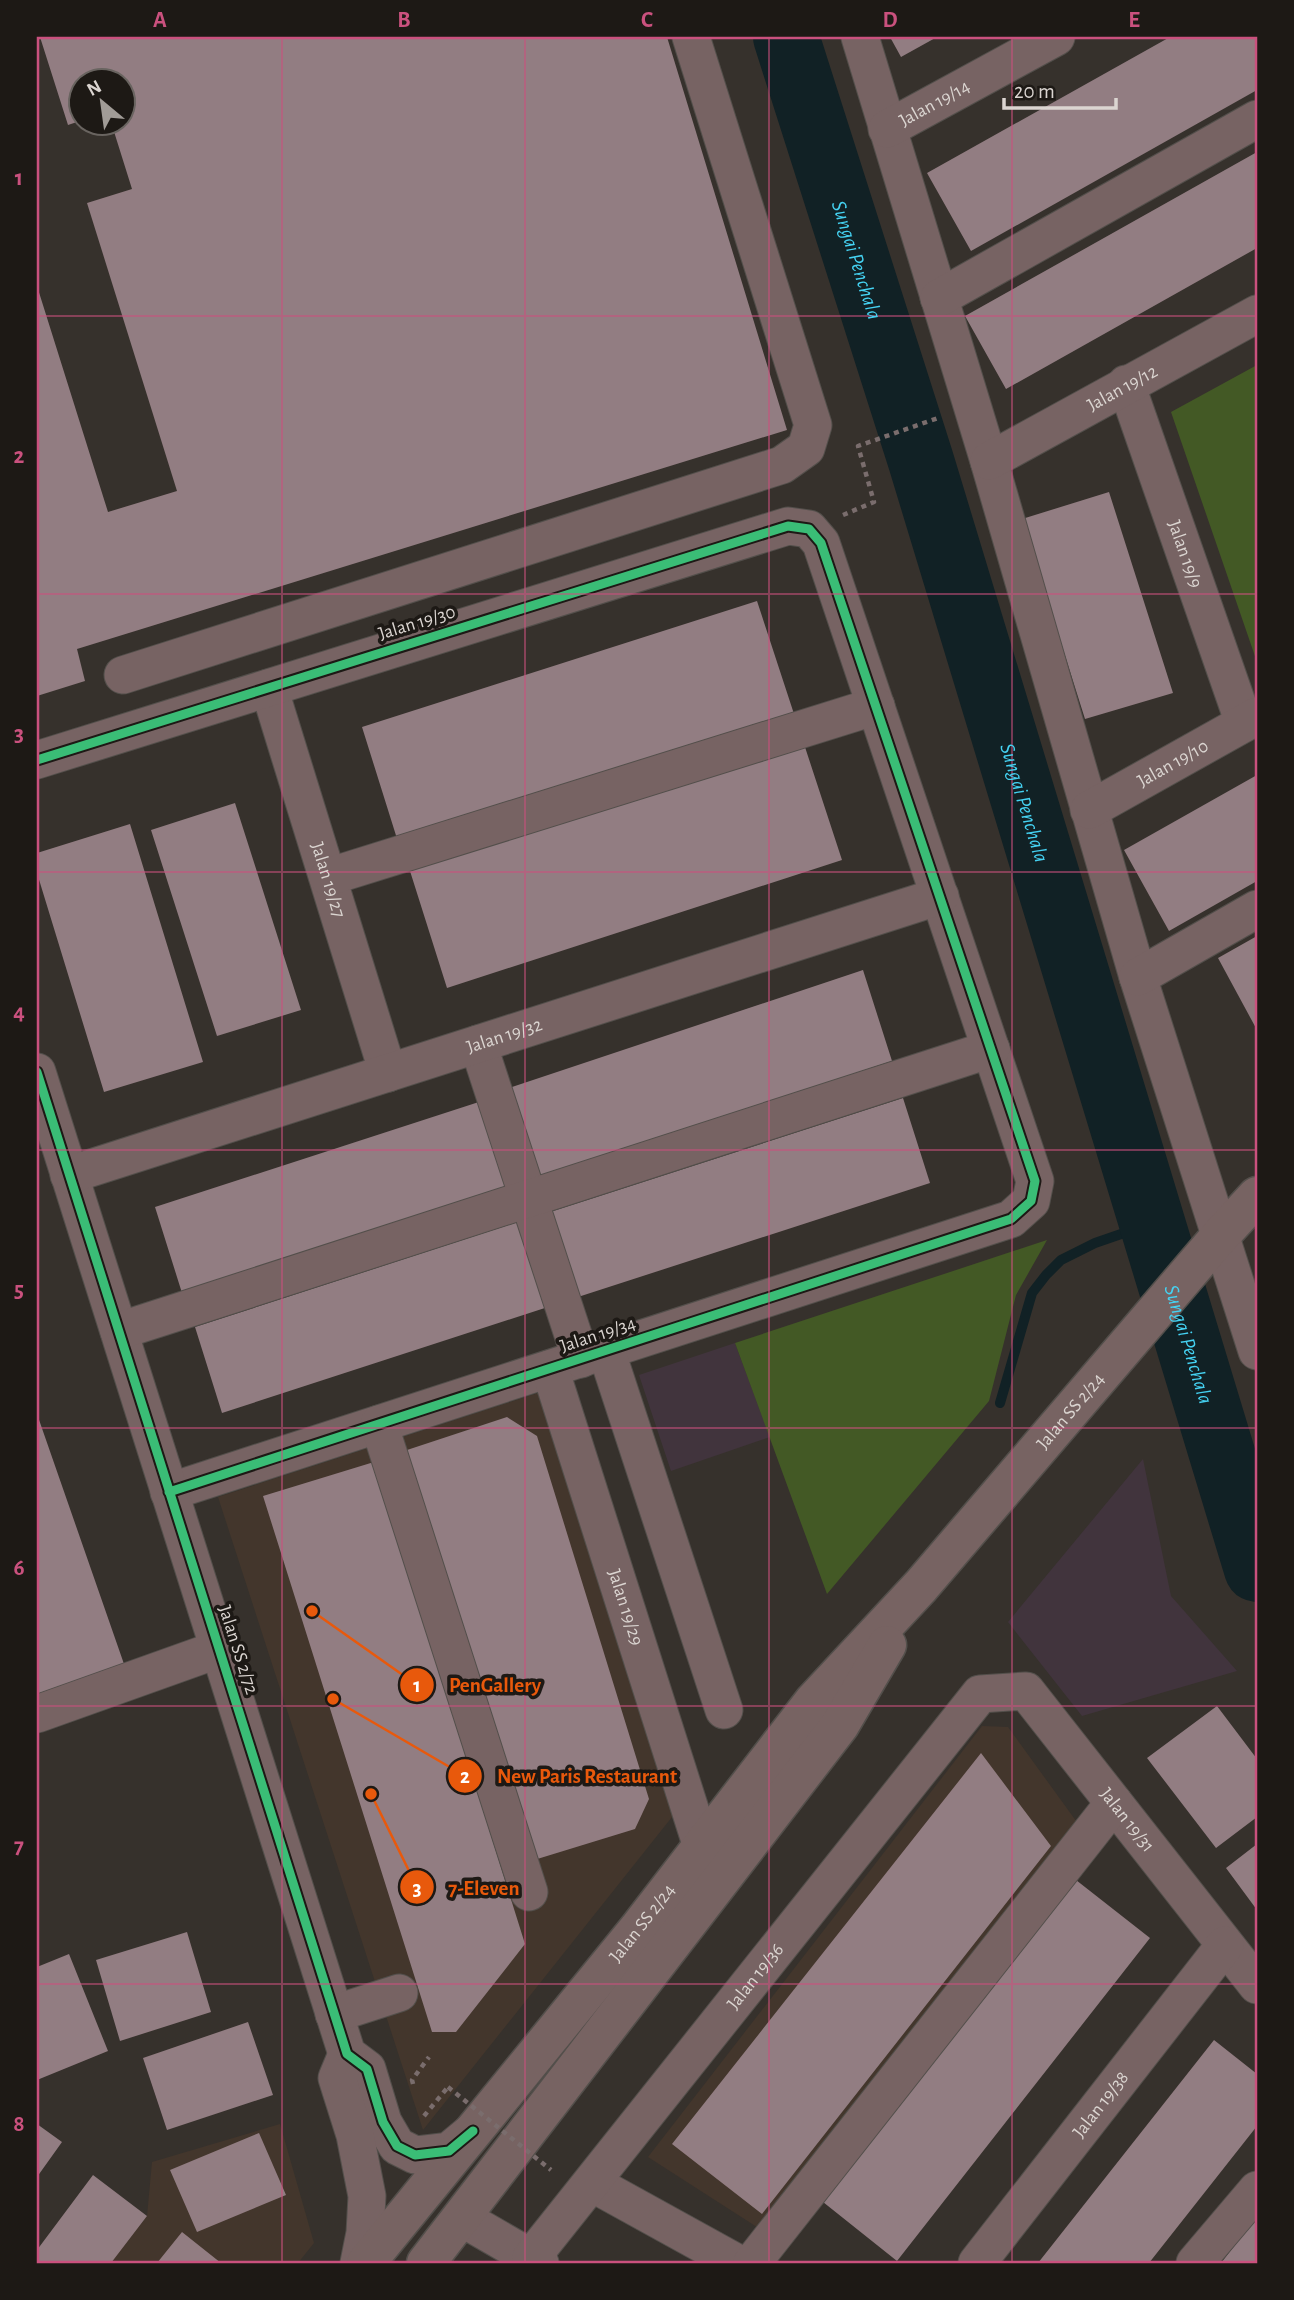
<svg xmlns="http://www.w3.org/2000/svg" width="1294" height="2300" font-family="'Alegreya Sans',sans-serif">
<rect width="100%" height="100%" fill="#36312c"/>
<path fill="#43362c" d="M541 1392 676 1812 423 2130 218 1497Z
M982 1726 1008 1727 1079 1825 760 2229 648 2157Z
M280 2124 314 2243 298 2263H110L147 2216 152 2162Z"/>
<path fill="#41343d" d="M735 1343 770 1437 671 1471 639 1375Z
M1143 1459 1171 1596 1237 1671 1082 1716 1008 1622Z"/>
<path fill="#435925" d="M1257 365V662L1171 412Z
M1047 1240 1016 1295 989 1401 827 1594 735 1343Z"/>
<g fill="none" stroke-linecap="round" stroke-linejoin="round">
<path stroke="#112125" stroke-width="10" d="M1000 1403 1032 1293 1046 1275 1061 1260 1095 1243 1153 1223"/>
<path stroke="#112125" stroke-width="66" id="s1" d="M786 37 921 461 1257 1569"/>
</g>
<path fill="#927d82" d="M40 37H667L787 430 77 649 85 681 37 696V286L108 512 177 491 87 203 132 189 111 122H122V80H80V121L68 125Z
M890 37H937L901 57Z
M1170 37H1257V90L971 251 927 173Z
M1257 152V248L1006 389 965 316Z
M1109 492 1173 693 1085 719 1022 519Z
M757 601 795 717 399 845 362 727Z
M804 744 842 860 447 988 410 871Z
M1257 775V881L1169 931 1124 850Z
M235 803 301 1010 217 1036 151 830Z
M130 824 203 1062 104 1092 37 873V853Z
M1257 936V1030L1218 958Z
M863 970 892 1061 538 1178 509 1088Z
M903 1098 930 1183 578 1297 550 1212Z
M485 1100 513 1185 182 1293 155 1207Z
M524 1220 551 1306 222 1413 195 1327Z
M37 1414 124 1664 37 1694Z
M507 1417 537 1436 649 1799 635 1829 534 1860 407 1450Z
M374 1462 525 1944 456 2032H432L263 1496Z
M1217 1706 1257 1759V1817L1216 1848 1147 1758Z
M981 1753 1051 1846 762 2214 672 2144Z
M1257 1844V1910L1226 1868Z
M1076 1880 1150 1938 897 2261 823 2202Z
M187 1932 211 2012 120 2041 96 1960Z
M69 1954 108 2051 37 2080V1967Z
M248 2022 273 2095 167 2130 143 2058Z
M1214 2040 1257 2074V2126L1149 2263H1038Z
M37 2124 62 2142 37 2177Z
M259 2133 286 2195 197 2232 170 2170Z
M93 2175 147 2216 111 2263H37V2250Z
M1257 2217V2263H1221Z
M182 2232 221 2263H157Z"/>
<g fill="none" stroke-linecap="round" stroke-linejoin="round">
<g stroke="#534f4b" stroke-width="39">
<g id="minor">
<path d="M860 37 989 461 1138 977 1257 1351"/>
<path id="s2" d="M887 129 1056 37"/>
<path d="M939 298 1257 119"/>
<path id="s3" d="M1126 384 1244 723"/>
<path id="s4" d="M989 461 1257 314"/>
<path d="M123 675 782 465 806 448 813 425 691 37"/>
<path id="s5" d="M269 688 388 1073"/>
<path d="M37 760 788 526 809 529 821 543 1035 1181 1031 1201 1011 1219 169 1492"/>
<path id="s6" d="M1089 810 1257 716"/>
<path d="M328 877 876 706"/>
<path d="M1138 977 1257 909"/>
<path d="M478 1044 581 1359"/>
<path d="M37 1072 347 2054 367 2069 383 2122 397 2146 415 2155 449 2151 473 2131"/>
<path id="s7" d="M69 1175 940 896"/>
<path d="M119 1331 991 1049"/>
<path d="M606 1350 724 1710"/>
<path id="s8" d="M550 1369 702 1847"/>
<path d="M379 1424 529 1892"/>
<path d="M37 1714 219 1649"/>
<path d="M334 2014 399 1993"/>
<path d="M347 2054 337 2078 355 2135 367 2196 365 2233 359 2263"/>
<path d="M592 2183 737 2263"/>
<path d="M462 2218 540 2263"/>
<path id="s9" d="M531 2258 980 1694 1026 1691 1257 1985"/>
<path d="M752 2263 1114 1803"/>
<path id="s10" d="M977 2263 1225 1945"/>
<path d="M1195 2263 1257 2190"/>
</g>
</g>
<g stroke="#534f4b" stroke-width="41">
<g id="major">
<path id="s11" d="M366 2263 638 1929 813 1702 921 1586 1220 1236 1257 1196"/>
<path d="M426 2263 840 1725 887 1645"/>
</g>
</g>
<path stroke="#7a6d6d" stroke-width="4.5" stroke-dasharray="5 5" stroke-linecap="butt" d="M843 515 874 502 858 446 938 418
M413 2084 412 2080 429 2057
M424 2116 448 2087"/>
<use href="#minor" stroke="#776363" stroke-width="37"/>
<use href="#major" stroke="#776362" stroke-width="38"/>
<path stroke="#7a6d6d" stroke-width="4.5" stroke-dasharray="5 5" stroke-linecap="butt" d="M448 2087 551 2170"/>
<g stroke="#1d1915" stroke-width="13">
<path id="cycleway" d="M37 760 788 526 809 529 821 543 1035 1181 1031 1201 1011 1219 169 1492
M37 1072 347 2054 367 2069 383 2122 397 2146 415 2155 449 2151 473 2131"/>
</g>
<use href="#cycleway" stroke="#3abd76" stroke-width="9"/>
</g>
<path fill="none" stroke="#ca517e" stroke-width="2" stroke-opacity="0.55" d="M282 37V2263M525 37V2263M769 37V2263M1012 37V2263M37 316H1257M37 594H1257M37 872H1257M37 1150H1257M37 1428H1257M37 1706H1257M37 1984H1257"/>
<g text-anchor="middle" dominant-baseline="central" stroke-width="7" stroke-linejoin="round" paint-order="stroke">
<g font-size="19" fill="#dbd5d1" stroke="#1d1915">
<text stroke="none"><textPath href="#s2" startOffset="54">Jalan 19/14</textPath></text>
<text stroke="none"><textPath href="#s4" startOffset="152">Jalan 19/12</textPath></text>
<text stroke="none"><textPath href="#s3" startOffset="180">Jalan 19/9</textPath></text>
<text transform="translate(417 623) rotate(-17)">Jalan 19/30</text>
<text stroke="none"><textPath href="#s6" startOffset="96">Jalan 19/10</textPath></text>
<text stroke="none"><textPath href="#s5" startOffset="201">Jalan 19/27</textPath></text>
<text stroke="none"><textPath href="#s7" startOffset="457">Jalan 19/32</textPath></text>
<text transform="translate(598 1335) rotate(-18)">Jalan 19/34</text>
<text stroke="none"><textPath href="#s11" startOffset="1106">Jalan SS 2/24</textPath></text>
<text stroke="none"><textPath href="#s8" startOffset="250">Jalan 19/29</textPath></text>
<text transform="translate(238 1650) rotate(72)">Jalan SS 2/72</text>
<text stroke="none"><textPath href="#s9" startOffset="931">Jalan 19/31</textPath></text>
<text stroke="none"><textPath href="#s11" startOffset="438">Jalan SS 2/24</textPath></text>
<text stroke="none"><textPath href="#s9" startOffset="360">Jalan 19/36</textPath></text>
<text stroke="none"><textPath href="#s10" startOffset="201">Jalan 19/38</textPath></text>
</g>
<g font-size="21" font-style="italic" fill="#45d2f2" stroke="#1d1915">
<text stroke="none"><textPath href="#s1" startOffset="234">Sungai Penchala</textPath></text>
<text stroke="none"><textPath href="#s1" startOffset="802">Sungai Penchala</textPath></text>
<text stroke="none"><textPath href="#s1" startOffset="1368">Sungai Penchala</textPath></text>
</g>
</g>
<path fill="none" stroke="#e8590c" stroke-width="2.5" d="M312 1611L417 1685M333 1699L465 1776M371 1794L417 1887"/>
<g fill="#e8590c" stroke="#1d1915" stroke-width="2.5">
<circle cx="312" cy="1611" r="7"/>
<circle cx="333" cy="1699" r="7"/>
<circle cx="371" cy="1794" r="7"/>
<circle cx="417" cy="1685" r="18"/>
<circle cx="465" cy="1776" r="18"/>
<circle cx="417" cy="1887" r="18"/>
</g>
<g font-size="21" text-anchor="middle" font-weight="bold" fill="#fff">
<text x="417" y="1692">1</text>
<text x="465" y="1783">2</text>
<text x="417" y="1895">3</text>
</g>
<g font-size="21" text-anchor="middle" font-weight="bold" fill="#e8590c" stroke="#1d1915" stroke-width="7" stroke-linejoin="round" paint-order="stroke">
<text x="495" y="1692">PenGallery</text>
<text x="587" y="1783">New Paris Restaurant</text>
<text x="484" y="1895">7-Eleven</text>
</g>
<rect width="1294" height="2300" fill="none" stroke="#1d1915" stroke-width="77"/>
<g transform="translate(102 102) rotate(331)"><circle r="33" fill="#1d1915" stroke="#696460" stroke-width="2"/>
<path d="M0-5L12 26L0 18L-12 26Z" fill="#a19c97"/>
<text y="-10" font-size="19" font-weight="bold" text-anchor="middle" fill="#dbd5d1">N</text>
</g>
<path d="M1004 98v10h112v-10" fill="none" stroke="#dbd5d1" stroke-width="3.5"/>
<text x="1014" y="98" font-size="21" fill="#dbd5d1" stroke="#1d1915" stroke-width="5" paint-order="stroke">20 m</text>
<rect x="38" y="38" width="1218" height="2224" fill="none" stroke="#ca517e" stroke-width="2.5"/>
<g font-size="23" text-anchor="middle" font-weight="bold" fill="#ca517e">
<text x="160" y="27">A</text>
<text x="404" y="27">B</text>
<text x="647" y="27">C</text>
<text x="890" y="27">D</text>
<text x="1134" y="27">E</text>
<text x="19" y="185">1</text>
<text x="19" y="463">2</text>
<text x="19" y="741">3</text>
<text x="19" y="1019">4</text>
<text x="19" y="1297">5</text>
<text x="19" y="1575">6</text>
<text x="19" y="1853">7</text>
<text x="19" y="2131">8</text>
</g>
</svg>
